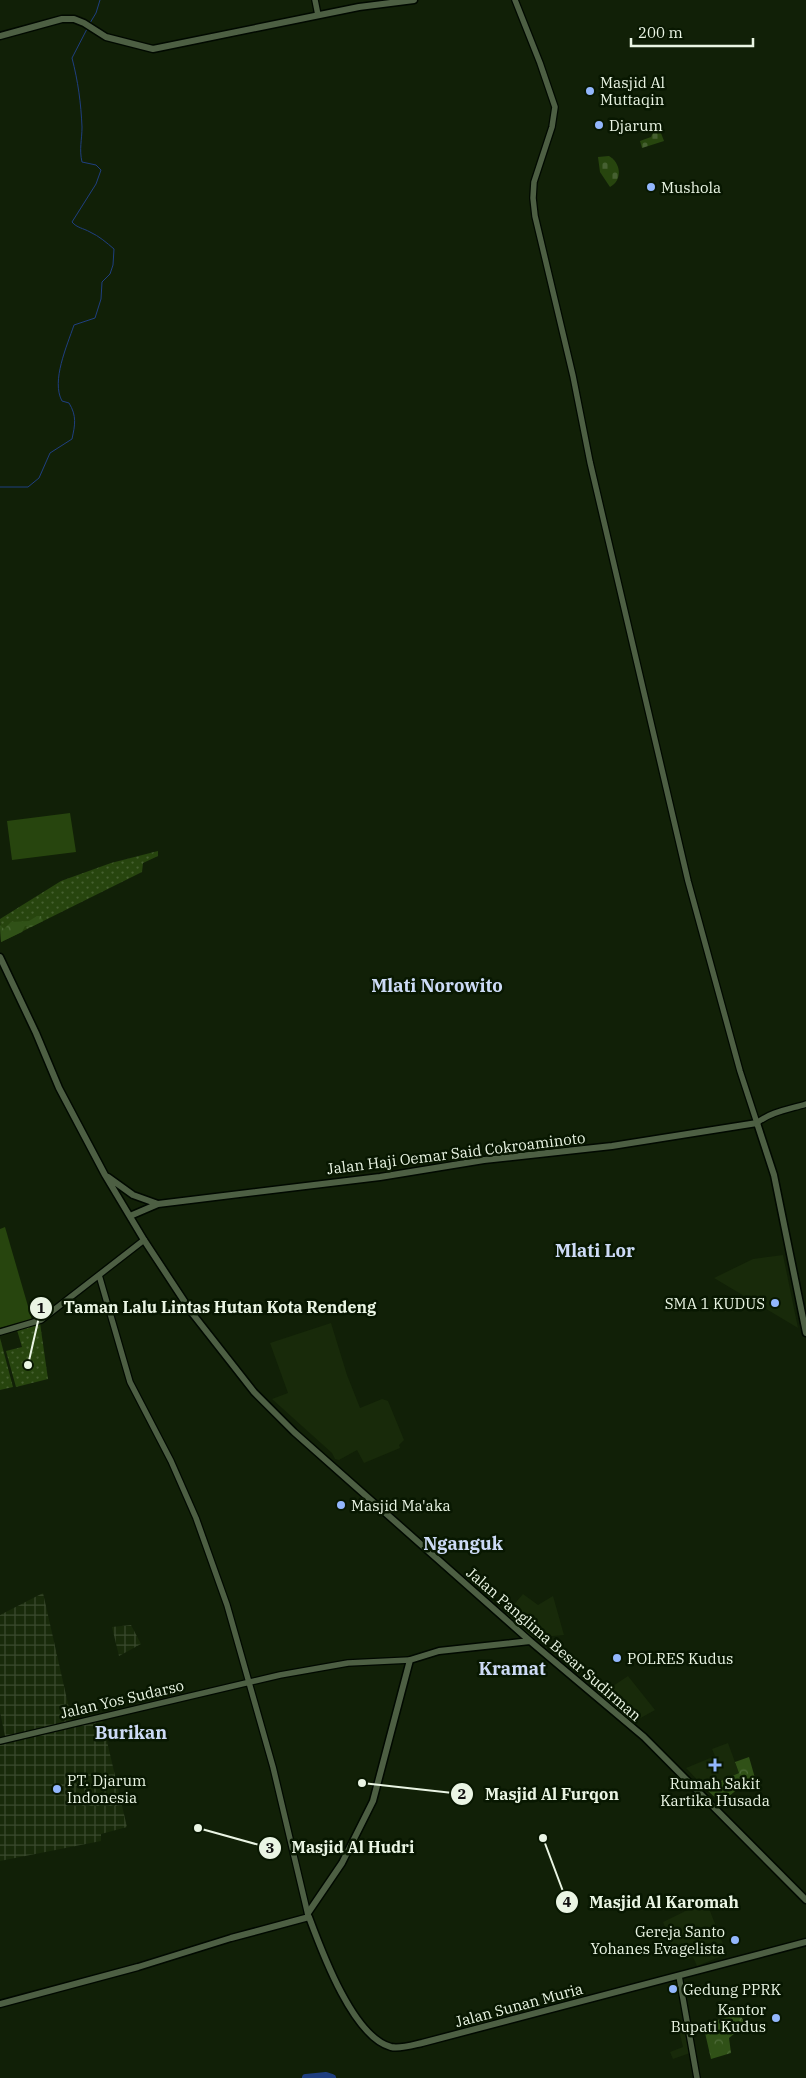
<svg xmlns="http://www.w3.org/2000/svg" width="806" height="2078" font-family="'IBM Plex Serif',serif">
<defs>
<pattern id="industrial-grid" width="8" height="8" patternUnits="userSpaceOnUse" patternTransform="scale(1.25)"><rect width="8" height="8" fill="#182a0a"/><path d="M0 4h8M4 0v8" fill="none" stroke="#3a4a2e"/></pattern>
<pattern id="grass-dots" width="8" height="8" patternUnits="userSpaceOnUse" patternTransform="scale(1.25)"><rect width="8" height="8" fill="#27450e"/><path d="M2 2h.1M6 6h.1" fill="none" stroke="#466031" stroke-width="1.8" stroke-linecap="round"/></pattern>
<pattern id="forest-crowns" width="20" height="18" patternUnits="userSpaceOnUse" patternTransform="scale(1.25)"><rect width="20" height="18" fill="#305117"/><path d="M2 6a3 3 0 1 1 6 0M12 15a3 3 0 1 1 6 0" fill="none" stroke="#4e6b39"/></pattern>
<pattern id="cemetery-stones" width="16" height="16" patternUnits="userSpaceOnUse" patternTransform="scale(1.25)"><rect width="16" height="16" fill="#27450e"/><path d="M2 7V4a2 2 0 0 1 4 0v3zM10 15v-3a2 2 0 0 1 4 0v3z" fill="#466031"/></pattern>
</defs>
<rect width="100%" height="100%" fill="#112007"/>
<path fill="#182a0a" d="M783 1255 798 1328 714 1278 753 1259Z
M331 1323 347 1375 360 1408 382 1399 388 1401 404 1440 399 1445 400 1448 364 1463 357 1450 339 1460 335 1459 332 1453 272 1399 288 1393 270 1343Z
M523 1594 538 1605 553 1596 564 1635 531 1638 505 1615Z
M628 1676 655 1710 628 1725 598 1696Z
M728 1743 739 1773 705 1788 686 1768 715 1756 712 1749Z
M706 1901 727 1954 697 1966 693 1957 685 1960 681 1953 675 1955 663 1922Z
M685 2027 690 2053 673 2059 670 2052 683 2047 679 2030Z"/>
<path fill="url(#industrial-grid)" d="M43 1593 73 1726 102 1720 127 1827 101 1834V1841L0 1861V1743L6 1741 0 1712V1615Z
M131 1625 141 1644 119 1656 112 1627Z"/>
<path fill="url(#grass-dots)" d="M158 851V856L143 863 142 872 1 942 0 919 61 881 111 863Z
M40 1323 48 1379 16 1387 6 1351 22 1347 17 1330Z
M0 1338 13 1387 0 1390Z"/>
<path fill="url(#forest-crowns)" d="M37 916H41L43 921 31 927 25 926 22 932 1 942 0 925 4 929 11 922 29 921Z
M749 1757 755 1778 746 1782 721 1803 705 1788 739 1773 735 1762Z
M739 2014 746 2024 729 2038 731 2053 711 2059 703 2024Z"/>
<path fill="url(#cemetery-stones)" d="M659 128 664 141 642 148 640 141 651 137 655 129Z
M609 156C621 163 623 180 610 187L600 172 598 157Z"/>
<path fill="#27450e" d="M70 813 76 852 12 860 7 821Z
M5 1227 32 1320 0 1328V1229Z"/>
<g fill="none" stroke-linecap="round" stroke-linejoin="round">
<path stroke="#1f3f80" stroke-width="1" d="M90 23 96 13 100 0
M0 487H28L39 478 50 453 72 439C75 425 77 416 69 403L62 401C51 381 67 346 74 325L95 318 101 299 102 282 110 274 113 265 114 249C107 243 99 236 90 232 83 228 77 228 72 222L96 184 101 170 96 165 82 162C79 149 82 140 82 127 81 103 78 81 72 58L87 29"/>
<path stroke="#1f3f80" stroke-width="8" d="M306 2078 326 2076 332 2078"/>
<g stroke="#010900" stroke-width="8">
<path id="tertiary" d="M315 0 318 15
M515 0 540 63 555 107 552 127 534 182 533 198 535 216 573 376 590 462 688 881 740 1071 757 1123C770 1112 790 1109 806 1104
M144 1240 99 1275 130 1382 171 1461 196 1518 227 1605 273 1767 308 1915
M0 1332 41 1320 99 1275
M0 1741 280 1675 348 1663 410 1660
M679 1976 697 2078"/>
</g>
<g stroke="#010900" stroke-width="9">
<path id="secondary" d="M0 36 62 19H74L84 23 106 37 153 49 359 7 414 0
M0 957 36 1033 59 1088 105 1175 144 1240 192 1313 254 1392 294 1432 530 1641 644 1737 806 1900
M757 1123 774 1175 806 1333
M108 1177 133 1195 158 1204
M130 1216 158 1204 380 1177 484 1160 612 1146 757 1123
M308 1913 342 1863 373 1801 410 1660 439 1651 530 1641
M0 2004 138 1967 231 1938 309 1917C322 1952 353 2037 391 2047 400 2049 413 2045 422 2043L806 1942"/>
</g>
<use href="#tertiary" stroke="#4d5f43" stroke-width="5.5"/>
<use href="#secondary" stroke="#4d5f43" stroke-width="6"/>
</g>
<g fill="#93b7fd" stroke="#081701" stroke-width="2">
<circle cx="590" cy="91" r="5"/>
<circle cx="599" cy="125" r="5"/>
<circle cx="651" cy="187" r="5"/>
<circle cx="775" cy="1303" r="5"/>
<circle cx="341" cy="1505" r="5"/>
<circle cx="617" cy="1658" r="5"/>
<path d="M712.5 1757.5h5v5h5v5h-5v5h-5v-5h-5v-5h5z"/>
<circle cx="57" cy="1789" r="5"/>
<circle cx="735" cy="1940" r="5"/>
<circle cx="673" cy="1989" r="5"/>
<circle cx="776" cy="2018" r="5"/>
</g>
<g text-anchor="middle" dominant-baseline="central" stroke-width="5" stroke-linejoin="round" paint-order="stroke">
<g font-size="15" fill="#eaf5e4" stroke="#081701" text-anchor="start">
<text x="600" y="82">Masjid Al<tspan x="600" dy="17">Muttaqin</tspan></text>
<text x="609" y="125">Djarum</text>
<text x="661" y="187">Mushola</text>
<text x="765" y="1303" text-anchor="end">SMA 1 KUDUS</text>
<text x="351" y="1505">Masjid Ma'aka</text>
<text x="627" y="1658">POLRES Kudus</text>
<text x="67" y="1780">PT. Djarum<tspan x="67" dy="17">Indonesia</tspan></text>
<text x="715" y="1783" text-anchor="middle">Rumah Sakit<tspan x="715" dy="17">Kartika Husada</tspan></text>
<text x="725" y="1931" text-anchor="end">Gereja Santo<tspan x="725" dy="17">Yohanes Evagelista</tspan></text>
<text x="683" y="1989">Gedung PPRK</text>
<text x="766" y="2009" text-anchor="end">Kantor<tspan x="766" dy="17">Bupati Kudus</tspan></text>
</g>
<g font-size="15" fill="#eaf5e4" stroke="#081701">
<text transform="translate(456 1153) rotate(-7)">Jalan Haji Oemar Said Cokroaminoto</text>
<text transform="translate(554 1644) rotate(41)">Jalan Panglima Besar Sudirman</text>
<text transform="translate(122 1699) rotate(-13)">Jalan Yos Sudarso</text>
<text transform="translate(519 2005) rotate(-15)">Jalan Sunan Muria</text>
</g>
<g font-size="18" font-weight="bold" fill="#cddbf6" stroke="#081701">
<text x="437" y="985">Mlati Norowito</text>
<text x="595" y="1250">Mlati Lor</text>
<text x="463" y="1543">Nganguk</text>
<text x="512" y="1668">Kramat</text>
<text x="131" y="1732">Burikan</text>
</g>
</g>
<path fill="none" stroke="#eaf5e4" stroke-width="2" d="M28 1365L41 1308M362 1783L462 1794M198 1828L270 1848M543 1838L567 1902"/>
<g fill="#eaf5e4" stroke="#081701" stroke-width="2">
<circle cx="28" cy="1365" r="5"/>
<circle cx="362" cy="1783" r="5"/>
<circle cx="198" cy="1828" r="5"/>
<circle cx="543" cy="1838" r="5"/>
<circle cx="41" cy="1308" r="12"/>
<circle cx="462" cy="1794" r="12"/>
<circle cx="270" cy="1848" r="12"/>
<circle cx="567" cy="1902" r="12"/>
</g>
<g font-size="15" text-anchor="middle" font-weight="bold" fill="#111">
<text x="41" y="1313">1</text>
<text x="462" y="1799">2</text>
<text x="270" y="1853">3</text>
<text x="567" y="1907">4</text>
</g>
<g font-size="16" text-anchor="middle" font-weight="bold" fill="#eaf5e4" stroke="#081701" stroke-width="5" stroke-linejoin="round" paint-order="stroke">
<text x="220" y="1313">Taman Lalu Lintas Hutan Kota Rendeng</text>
<text x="552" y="1800">Masjid Al Furqon</text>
<text x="353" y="1853">Masjid Al Hudri</text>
<text x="664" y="1908">Masjid Al Karomah</text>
</g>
<path d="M631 38v8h122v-8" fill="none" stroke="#eaf5e4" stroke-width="2.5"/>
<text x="638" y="38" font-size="15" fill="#eaf5e4" stroke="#081701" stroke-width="4" paint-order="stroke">200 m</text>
</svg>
